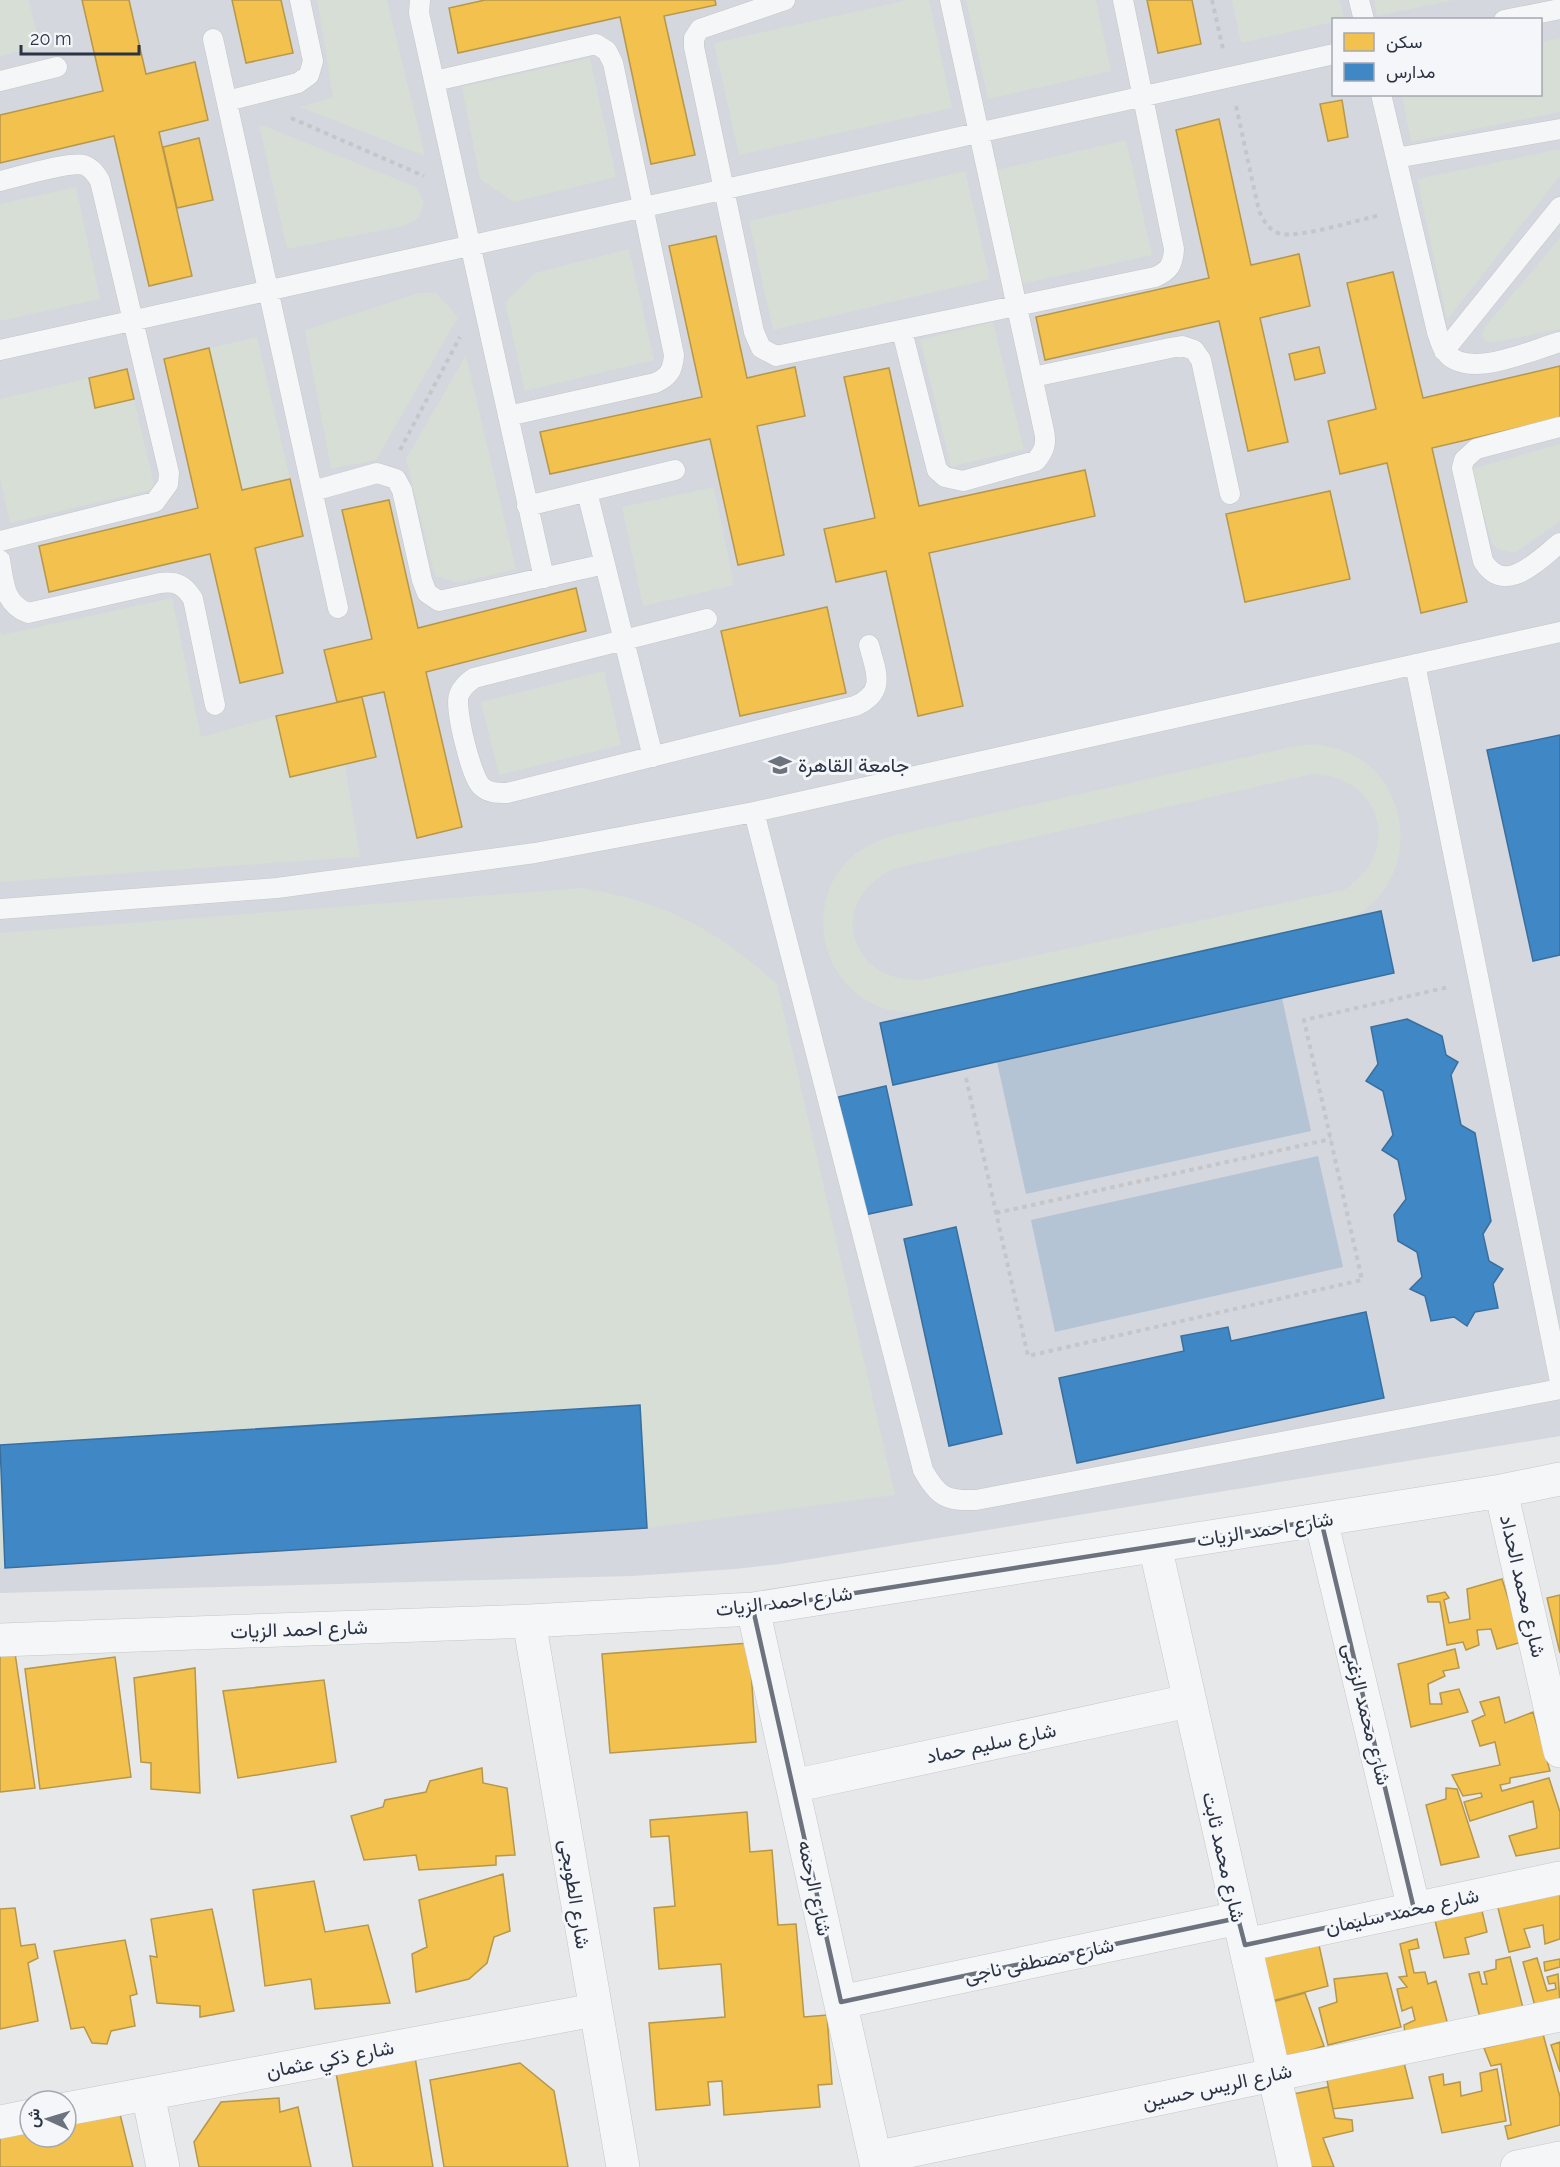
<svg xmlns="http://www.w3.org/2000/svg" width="1560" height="2167" font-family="Raleway,Vazirmatn,sans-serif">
<rect width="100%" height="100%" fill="#e6e8ea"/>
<path fill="#d4d7dd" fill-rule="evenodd" d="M0 0H1560V1436L780 1564 735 1569 632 1576 0 1593ZM1334 20H1540V94H1334Z"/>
<path fill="#d6ded6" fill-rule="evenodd" d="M0 0H29L40 47 0 56Z
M317 0H387L425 156 300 107 333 97Z
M908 0H929L952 108 739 155 714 43Z
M966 0H1096L1111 71 988 99Z
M1232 0H1340L1344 19 1334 20 1333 22 1241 43Z
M1374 0H1454L1377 16Z
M1560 38V112L1411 142 1402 95 1540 94 1541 42Z
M590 58 616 177 514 202 480 179 462 87Z
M259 124 416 187 424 202 419 218 404 226 287 249Z
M1126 140 1152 255 1022 284 996 170Z
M1560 149V176L1447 320 1417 179Z
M965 171 990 279 773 330 749 221Z
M76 187 100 299 0 321V204Z
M1560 238V329L1491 343 1485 341 1482 334 1485 327Z
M629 249 654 360 525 391 505 302 535 273Z
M419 293H436L458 317 376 460 331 469 305 330Z
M993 322 1024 449 951 467 920 340Z
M257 337 290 479 242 490 209 348Z
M466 355 516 569 458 583 435 576 406 459Z
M89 378 95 408 134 399 155 489 10 523 0 479V399Z
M1560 444V521L1515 553 1497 549 1492 543 1471 469Z
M714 487 734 585 643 606 622 507Z
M172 598 201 737 276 716 290 777 345 765 360 857 0 882V630L2 635Z
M604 671 621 745 499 775 481 702Z
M1314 744C1329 747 1345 749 1358 758 1412 791 1416 873 1363 911 1357 915 1349 917 1342 920L927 1012C913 1012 899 1013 886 1009 828 992 805 920 839 871 852 853 870 843 891 836L1291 747ZM1313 774C1383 777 1403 852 1344 890L920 980C847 982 827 900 893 869Z
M582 888C663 901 716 929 777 984L895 1495 647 1528 0 1568V933Z"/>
<path fill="#b4c4d5" d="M1282 998 1311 1131 1026 1194 997 1062Z
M1318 1156 1343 1267 1055 1332 1031 1220Z"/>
<path fill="#f2c14e" stroke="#b6974b" stroke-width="1.5" d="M82 0H129L146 74 195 62 208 120 159 132 192 276 149 286 114 136 0 163V115L103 91Z
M232 0H281L293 53 246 63Z
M485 0H715L716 5 664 16 695 155 651 164 620 17 458 53 449 8Z
M1147 0H1192L1201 44 1158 53Z
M1342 100 1348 137 1328 141 1320 104Z
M1219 119 1251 265 1299 254 1310 306 1260 318 1288 442 1248 451 1219 321 1045 360 1036 317 1209 278 1176 130Z
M199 138 213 200 177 208 163 147Z
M716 236 747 378 795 367 805 416 757 426 784 555 738 565 710 439 550 474 540 432 702 397 669 246Z
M1393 272 1423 398 1560 366V418L1432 448 1467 602 1421 613 1387 463 1340 474 1328 421 1376 409 1347 283Z
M1319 347 1325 373 1295 380 1289 354Z
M209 348 242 490 290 479 303 536 255 548 283 673 240 683 210 554 49 592 39 546 198 508 164 359Z
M889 368 919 506 1085 470 1095 516 929 553 963 706 918 716 886 571 836 582 824 529 875 518 844 377Z
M127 369 134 399 95 408 89 378Z
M1330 491 1350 579 1245 602 1226 514Z
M389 500 418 628 576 588 586 631 426 672 462 827 417 838 384 692 337 702 324 650 372 639 342 510Z
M827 607 846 693 740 716 721 631Z
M362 697 376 757 290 777 276 716Z
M1502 1579 1522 1642 1497 1649 1491 1629 1477 1630 1479 1645 1466 1650 1463 1642 1447 1645 1440 1602H1428L1427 1596 1445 1592 1449 1598 1444 1600 1449 1623 1470 1619 1467 1589Z
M1560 1595V1653L1547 1598Z
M749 1643 756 1742 610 1753 602 1654Z
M1455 1649 1459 1668 1443 1671 1445 1676 1428 1684 1430 1704H1442L1440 1693 1459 1689 1468 1712 1411 1727 1398 1664Z
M15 1653 35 1788 0 1792V1655Z
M115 1657 131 1777 40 1789 25 1669Z
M195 1668 200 1793 151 1789V1763L141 1762 134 1678Z
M324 1680 336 1762 238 1778 223 1691Z
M1499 1697 1505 1723 1533 1712 1550 1771 1510 1778V1783L1500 1785 1502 1791 1549 1778 1560 1812V1848L1516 1856 1509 1836 1537 1828 1533 1801 1470 1821 1464 1802 1482 1797 1481 1793 1463 1796 1452 1775 1500 1765 1495 1742 1480 1746 1472 1721 1485 1715 1480 1702Z
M482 1768 483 1783 507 1788 515 1855 496 1856V1865L419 1870 416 1855 364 1860 351 1816 383 1807 385 1800 426 1792 430 1781Z
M1446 1788 1457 1789 1479 1857 1441 1865 1426 1805 1446 1799Z
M747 1812 750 1852 772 1850 778 1925 796 1924 804 2017 827 2015 832 2084 818 2085 820 2107 724 2115 722 2081 708 2082 710 2105 656 2110 649 2023 725 2017 721 1964 659 1969 654 1908 675 1906 669 1836 651 1837 650 1820Z
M503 1874 510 1931 494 1937 487 1963 469 1979 416 1992 412 1954 427 1947 419 1900Z
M314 1881 325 1932 368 1925 390 2003 315 2009 311 1979 265 1986 253 1890Z
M1560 1885V1939L1545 1944 1543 1925 1524 1929 1530 1947 1509 1952 1496 1900Z
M15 1908 21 1946 35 1944 38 1958 28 1963 38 2021 0 2029V1909Z
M1432 1908 1482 1911 1487 1932 1465 1938 1469 1954 1444 1958Z
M212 1909 234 2011 200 2017V2006L157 2003 150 1956 157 1957 151 1919Z
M1317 1936 1328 1986 1261 2004 1251 1948Z
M1417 1939 1419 1948 1409 1950 1414 1973 1425 1972 1428 1984 1436 1981 1448 2025 1405 2034 1404 2025 1415 2020 1412 2007 1402 2011 1397 1989 1407 1987 1399 1977 1407 1976 1400 1944Z
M125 1940 137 1994 130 1996 135 2026 111 2031 107 2044 92 2043 84 2027 71 2029 54 1951Z
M1510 1957 1524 2012 1481 2022 1469 1974 1479 1972 1482 1984H1487L1484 1972 1496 1969V1960Z
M1537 1958 1547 1991 1556 1989 1555 1983 1549 1984 1547 1977 1558 1974 1560 2003 1536 2010 1523 1962Z
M1560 1959V1967L1545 1971 1544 1962Z
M1387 1973 1401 2027 1328 2045 1319 2008 1337 2002 1334 1979Z
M1305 1993 1324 2046 1284 2059 1269 2003Z
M1543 2034 1560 2097V2125L1508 2139 1505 2126 1511 2125 1501 2064 1491 2066 1484 2048Z
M1560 2042V2072L1551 2045Z
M1402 2055 1413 2098 1333 2109 1325 2071Z
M415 2057 433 2167H353L336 2073Z
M520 2063 554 2091 568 2167H444L430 2080Z
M1497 2069 1506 2121 1442 2133 1429 2077 1443 2074 1444 2085 1460 2082 1461 2096 1482 2091 1480 2073Z
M1328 2087 1335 2118 1352 2120 1353 2131 1323 2138 1334 2167H1307L1288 2095Z
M279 2098 280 2112 298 2107 311 2167H199L194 2142 221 2102Z
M119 2110 133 2167H0V2127L30 2120V2137H66V2114Z"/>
<path fill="#3f88c5" stroke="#396f9f" stroke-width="1.5" d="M1560 735V955L1533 961 1487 750Z
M1381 911 1394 973 893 1085 880 1023Z
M1407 1019 1442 1036 1446 1055 1458 1062 1451 1075 1461 1125 1475 1133 1491 1221 1483 1234 1489 1261 1503 1269 1493 1284 1498 1308 1475 1312 1467 1326 1454 1317 1431 1321 1425 1296 1410 1289 1422 1277 1417 1252 1398 1241 1394 1215 1406 1199 1398 1160 1382 1150 1393 1135 1383 1091 1366 1081 1378 1064 1371 1027Z
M886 1086 912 1205 864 1215 838 1097Z
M956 1227 1002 1434 949 1446 904 1239Z
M1366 1312 1384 1398 1077 1463 1059 1378 1184 1351 1181 1336 1228 1327 1231 1341Z
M640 1405 647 1528 5 1568 0 1445Z"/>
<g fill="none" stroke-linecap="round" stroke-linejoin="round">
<g stroke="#c4c6c8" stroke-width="21">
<path id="lane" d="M420 0 419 13 544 578
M785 0 700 29 694 38V47L754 332 761 348 776 356 1155 277C1169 271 1173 265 1174 249L1123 0
M1359 0 1364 20
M1504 20 1560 9
M213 39 338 608
M0 81 57 67
M435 81 596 44 607 51 613 63 674 355C673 370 669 377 655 383L508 416
M1381 94 1437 332C1439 338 1441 345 1444 350 1465 382 1531 350 1560 342
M227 101 298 83 309 75 313 61 300 0
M1396 158 1560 129
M0 181C17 177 70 161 84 165 92 168 96 174 100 181L169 473 168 484 155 502 0 541
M902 331 937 470 945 477 963 481 1036 461C1044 451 1047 444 1044 431L950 0
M0 350 1334 54
M1444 351 1560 207
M1033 377 1170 348 1182 346 1194 350 1201 360 1230 494
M1560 427 1476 449 1464 460 1462 468 1483 561C1505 597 1538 560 1560 543
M313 491 377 473 396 479 402 490 422 580 427 593 439 601 605 564
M587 492 653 757
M527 506 675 470
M0 560C4 583 4 604 28 613L160 583C177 581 184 585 193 599L215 705
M707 619 474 678C467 683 462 687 459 695 454 707 471 776 481 786 488 793 497 793 507 793L855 706C887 692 876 672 869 645
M1415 664 1560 1382
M754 812 923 1470C938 1497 946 1501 976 1500L1560 1389
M0 909 277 888 535 853 754 812 1560 632"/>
</g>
<g stroke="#c4c6c8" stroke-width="34">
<path id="street" d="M1501 1491 1560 1751
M1321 1520 1414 1909
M1155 1546 1295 2167
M753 1609 877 2167
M529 1621 623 2167
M0 1640 529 1621 753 1609 1501 1491 1560 1479
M793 1786 1188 1701
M1245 1945 1560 1878
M841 2002 1238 1918
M148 2094 163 2167
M66 2109 594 2010
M0 2122 30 2116
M875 2158 1560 2015
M1517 2167 1560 2158"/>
</g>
<path stroke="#c5c6ca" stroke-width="4" stroke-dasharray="4.5 4.5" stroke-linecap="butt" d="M1212 0 1223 49
M1236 106 1259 211C1264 221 1269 231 1281 234 1299 238 1359 220 1380 215
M291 118 424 176
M400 450 460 337
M966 1078 1028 1356 1362 1280 1304 1020 1449 987
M996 1213 1331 1139"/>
<use href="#lane" stroke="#f5f6f7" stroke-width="20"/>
<use href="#street" stroke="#f5f6f7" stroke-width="33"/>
</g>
<path fill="none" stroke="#6c737f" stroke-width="4.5" stroke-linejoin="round" d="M1321 1520 1414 1909 1245 1945 1238 1918 841 2002 753 1609Z"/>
<defs>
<g id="university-bare" transform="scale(1.8)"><path d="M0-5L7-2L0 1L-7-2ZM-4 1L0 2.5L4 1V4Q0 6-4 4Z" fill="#6c737f" stroke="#f4f6f9" stroke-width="2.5" paint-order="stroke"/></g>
</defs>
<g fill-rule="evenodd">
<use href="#university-bare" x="780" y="765"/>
</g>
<g text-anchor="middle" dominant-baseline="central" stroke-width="6" stroke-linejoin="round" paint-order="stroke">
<g font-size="20" fill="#2b3445" stroke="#f4f6f9" text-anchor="start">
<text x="798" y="765">جامعة القاهرة</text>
</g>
<g font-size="20" fill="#2b3445" stroke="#f4f6f9">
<text transform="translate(1265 1529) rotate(-9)">شارع احمد الزيات</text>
<text transform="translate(1523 1586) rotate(77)">شارع محمد الحداد</text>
<text transform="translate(784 1601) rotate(-7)">شارع احمد الزيات</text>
<text transform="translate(299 1629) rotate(-2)">شارع احمد الزيات</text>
<text transform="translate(1367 1714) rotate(76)">شارع محمد الزغبى</text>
<text transform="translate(991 1743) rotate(-12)">شارع سليم حماد</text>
<text transform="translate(1224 1857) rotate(77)">شارع محمد ثابت</text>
<text transform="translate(815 1888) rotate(78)">شارع الرحمه</text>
<text transform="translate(575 1894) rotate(81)">شارع الطوبجى</text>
<text transform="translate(1402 1911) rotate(-12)">شارع محمد سليمان</text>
<text transform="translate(1039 1960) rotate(-12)">شارع مصطفى ناجى</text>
<text transform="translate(330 2059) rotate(-11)">شارع ذكي عثمان</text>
<text transform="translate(1217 2086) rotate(-12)">شارع الريس حسين</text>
</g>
</g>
<rect x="1332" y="18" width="210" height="78" fill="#f4f6f9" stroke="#a4a8b1" stroke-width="1.5"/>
<rect x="1344" y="33" width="30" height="18" fill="#f2c14e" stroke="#a4a8b1" stroke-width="1.5"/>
<text x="1386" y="48" font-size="18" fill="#2b3445">سكن</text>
<rect x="1344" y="63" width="30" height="18" fill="#3f88c5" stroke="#a4a8b1" stroke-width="1.5"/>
<text x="1386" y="78" font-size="18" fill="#2b3445">مدارس</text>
<g transform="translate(48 2119) rotate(274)"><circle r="28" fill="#f4f6f9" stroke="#a4a8b1" stroke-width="1.5"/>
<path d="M0-4.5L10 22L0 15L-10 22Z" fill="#6c737f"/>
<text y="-9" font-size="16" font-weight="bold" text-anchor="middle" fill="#2b3445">ش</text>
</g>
<path d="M21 45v9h118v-9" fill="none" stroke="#2b3445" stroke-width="3"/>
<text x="30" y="45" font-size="18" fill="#2b3445" stroke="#f4f6f9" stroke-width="4.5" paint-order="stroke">20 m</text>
</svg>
